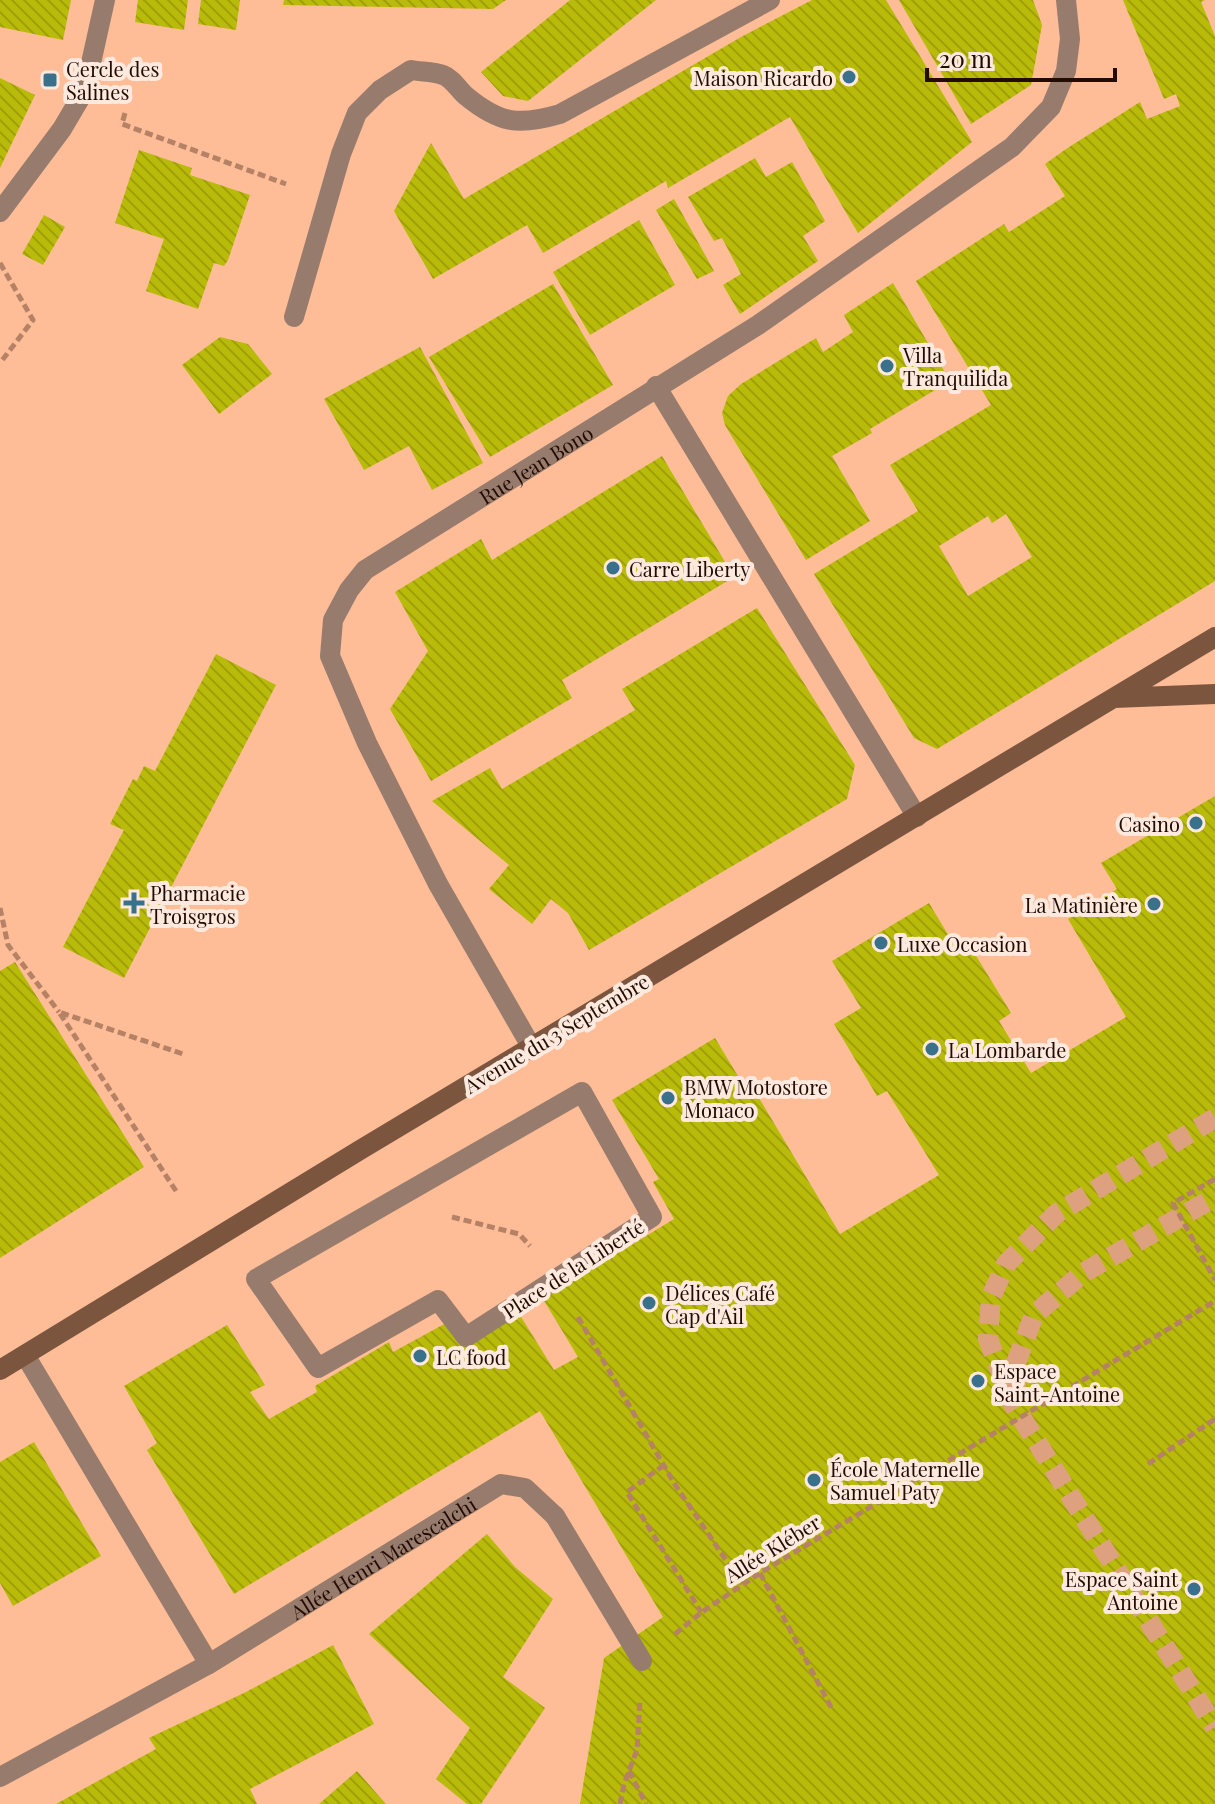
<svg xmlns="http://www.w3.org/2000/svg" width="1215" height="1804" font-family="'Playfair Display',serif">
<defs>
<pattern id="building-back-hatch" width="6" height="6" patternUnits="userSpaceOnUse" patternTransform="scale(2)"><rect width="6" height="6" fill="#b9bb0a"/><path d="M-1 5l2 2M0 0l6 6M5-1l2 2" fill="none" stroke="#9f9f08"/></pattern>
</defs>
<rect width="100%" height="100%" fill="#febc97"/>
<path fill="url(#building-back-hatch)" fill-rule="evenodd" d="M0 0H71L63 40 0 27Z
M138 0H188L184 30 135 22Z
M201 0H240L236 30 198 24Z
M284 0H506L493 9 283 5Z
M570 0H656L528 101 503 96 481 72Z
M812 0H886L972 142 858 233 790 117 668 188 666 181 543 253 527 225 433 279 394 211 431 143 464 199 741 37Z
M899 0H1033L1042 25 1031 85 971 124Z
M1123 0H1205L1201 2 1215 36V581L937 749 914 738 814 574 918 511 890 465 991 405 916 281 1004 224 1009 232 1065 196 1045 164 1066 149 1140 102 1147 119 1180 106 1176 94 1164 99ZM1006 514 1032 557 968 596 939 546 988 516 992 523Z
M0 78 35 95 0 168Z
M139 150 192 168 190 175 250 195 228 260 224 266 214 263 198 309 146 291 164 239 115 223Z
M755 158 766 177 792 162 825 221 803 236 818 261 740 314 723 285 741 274 722 238 714 241 688 197Z
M674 199 714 271 697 279 656 210Z
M44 215 65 227 43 265 22 254Z
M639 220 675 285 590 335 553 272Z
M893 283 950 381 870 429 872 433 832 456 870 521 806 560 725 425 722 413 728 396 741 384 816 338 823 352 853 332 844 315Z
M553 284 613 385 490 457 429 357Z
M220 337 248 344 272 374 219 414 182 365Z
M420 347 483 463 432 490 409 446 364 470 324 399Z
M662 456 734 577 562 680 572 698 431 781 390 709 428 651 395 592 481 539 492 560Z
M757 608 855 765 847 799 589 950 568 913 551 899 532 924 489 889 509 865 432 801 490 768 502 789 635 710 622 689Z
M216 654 276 685 124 978 63 947 124 830 110 824 133 779 137 781 144 766 155 771Z
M1215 796V1804H580L604 1658 663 1617 540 1411 234 1594 147 1450 157 1443 124 1386 227 1325 265 1385 250 1392 269 1419 317 1392 315 1386 389 1342 393 1352 448 1322 463 1346 518 1312 554 1370 578 1357 543 1299 674 1219 653 1182 659 1179 612 1100 715 1038 747 1091 753 1088 840 1234 939 1175 887 1091 877 1096 834 1024 861 1008 832 961 929 903 956 948 967 941 1011 1013 999 1021 1031 1073 1126 1017 1068 919 1117 889 1101 863Z
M15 962 144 1167 0 1258V971Z
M34 1442 101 1556 13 1606 0 1583V1462Z
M487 1534 515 1567 553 1599 503 1677 545 1708 481 1804H467L436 1779 470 1728 369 1634Z
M333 1645 374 1724 250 1789 257 1804H56L156 1749 149 1738 246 1692Z
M357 1771 386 1804H319Z"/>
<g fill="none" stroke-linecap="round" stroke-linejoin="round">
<path stroke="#dda180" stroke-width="20" stroke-dasharray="20 10" stroke-linecap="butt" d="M1215 1118 1057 1213 1006 1264 991 1297 988 1339 1013 1404 1215 1727
M1018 1394 1013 1371 1034 1315 1083 1273 1215 1197"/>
<path stroke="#b68266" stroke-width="5" stroke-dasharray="8 4" stroke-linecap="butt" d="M125 113 122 124 286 184
M0 263 33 320 0 363
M0 908 8 945 59 1012
M1215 1179 1173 1203 1215 1280
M176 1191 59 1012 183 1054
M452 1217 519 1234 530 1246
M578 1317 674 1483 742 1584
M1148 1464 1215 1419
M664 1465 627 1492 701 1612
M760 1573 832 1709
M675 1634 702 1612 760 1573 1215 1301
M629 1771 646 1804
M620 1804 624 1784 637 1750 640 1701"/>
<path stroke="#977c6d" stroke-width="20" d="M555 1516 642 1661"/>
<g stroke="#977c6d" stroke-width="20">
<path d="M0 212 62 129 85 90 105 0"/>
<path d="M294 317 341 154 357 113 380 90 411 70C421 72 434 71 443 75 452 78 459 90 466 96 500 124 519 126 560 114L770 0"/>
<path d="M656 386 917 817"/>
<path id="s1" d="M532 1048 438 884 367 743 330 656 333 620 349 590 365 570 758 325 1012 147 1051 107 1066 71 1070 39 1066 0"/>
<path d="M582 1092 652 1217 466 1337 438 1300 318 1368 256 1279Z"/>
<path id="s2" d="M209 1664 501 1484 525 1488 555 1516"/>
<path d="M0 1777 209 1664 25 1355"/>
</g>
<path stroke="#7c553f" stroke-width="20" d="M1114 698 1215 694
M0 1370 360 1150 1215 637"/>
</g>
<g fill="#39718b" stroke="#fee9de" stroke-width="3">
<circle cx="849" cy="77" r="8"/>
<rect x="42" y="72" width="16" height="16" rx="4"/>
<circle cx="887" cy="366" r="8"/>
<circle cx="613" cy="568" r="8"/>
<circle cx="1196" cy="823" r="8"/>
<path d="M130 891h8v8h8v8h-8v8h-8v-8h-8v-8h8z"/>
<circle cx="1154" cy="904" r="8"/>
<circle cx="881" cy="943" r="8"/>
<circle cx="932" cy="1049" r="8"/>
<circle cx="668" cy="1098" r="8"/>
<circle cx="649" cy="1303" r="8"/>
<circle cx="420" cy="1356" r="8"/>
<circle cx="978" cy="1381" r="8"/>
<circle cx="814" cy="1480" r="8"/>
<circle cx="1194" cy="1589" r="8"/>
</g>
<g text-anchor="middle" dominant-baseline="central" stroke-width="8" stroke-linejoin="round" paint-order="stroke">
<g font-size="20" fill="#220b01" stroke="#fee9de" text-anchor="start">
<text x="66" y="68">Cercle des<tspan x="66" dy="23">Salines</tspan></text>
<text x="833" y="77" text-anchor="end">Maison Ricardo</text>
<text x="903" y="354">Villa<tspan x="903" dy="23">Tranquilida</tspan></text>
<text x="629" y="568">Carre Liberty</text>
<text x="1180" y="823" text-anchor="end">Casino</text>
<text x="150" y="892">Pharmacie<tspan x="150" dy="23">Troisgros</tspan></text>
<text x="1138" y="904" text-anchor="end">La Matinière</text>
<text x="897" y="943">Luxe Occasion</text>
<text x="948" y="1049">La Lombarde</text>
<text x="684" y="1086">BMW Motostore<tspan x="684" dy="23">Monaco</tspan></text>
<text x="665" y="1292">Délices Café<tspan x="665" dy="23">Cap d'Ail</tspan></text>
<text x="436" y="1356">LC food</text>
<text x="994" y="1370">Espace<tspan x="994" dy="23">Saint-Antoine</tspan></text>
<text x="830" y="1468">École Maternelle<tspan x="830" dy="23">Samuel Paty</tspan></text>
<text x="1178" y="1578" text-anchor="end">Espace Saint<tspan x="1178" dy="23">Antoine</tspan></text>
</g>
<g font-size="20" fill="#220b01" stroke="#fee9de">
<text stroke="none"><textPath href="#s1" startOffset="738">Rue Jean Bono</textPath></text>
<text transform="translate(556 1033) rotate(-31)">Avenue du 3 Septembre</text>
<text transform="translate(573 1268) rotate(-33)">Place de la Liberté</text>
<text transform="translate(772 1548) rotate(-32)">Allée Kléber</text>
<text stroke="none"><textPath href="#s2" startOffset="204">Allée Henri Marescalchi</textPath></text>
</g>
</g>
<path d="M927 68v12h188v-12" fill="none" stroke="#220b01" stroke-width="4"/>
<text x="939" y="68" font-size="24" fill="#220b01" stroke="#fee9de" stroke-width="6" paint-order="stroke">20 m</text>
</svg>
